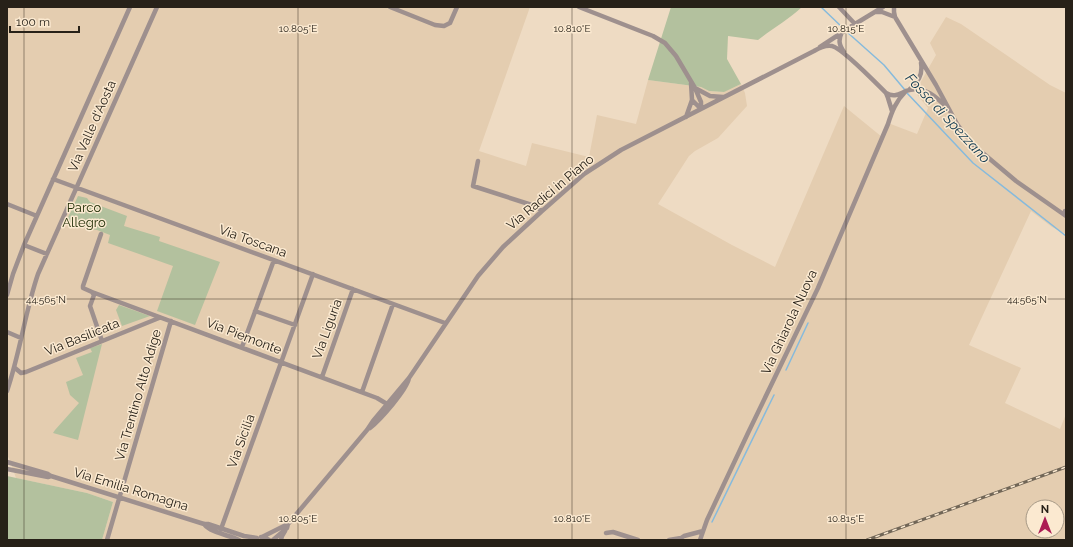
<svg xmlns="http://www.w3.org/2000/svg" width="1073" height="547" font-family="Raleway,sans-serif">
<rect width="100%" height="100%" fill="#eedbc3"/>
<path fill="#e4cdb0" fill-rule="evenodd" d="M7 7H530L479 151 526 166 532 143 589 157 597 115 636 124 648 80 701 87 709 91 723 92 741 84 745 93 747 106 718 138 695 151 689 156 658 204 732 245 775 267 844 106 882 137 888 123 917 134 928 108 915 92 936 55 930 43 946 17 961 24 1050 85 1066 93V234L1052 227 1031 211 969 345 1021 368 1005 403 1060 429 1066 414V534L1064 540H102L113 502 87 493 16 478 9 458 7 456ZM1033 507H1057V531H1033Z"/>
<path fill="#b3c19e" d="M671 7H802C788 20 772 29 758 40L728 36 727 59 741 84 724 92 709 91 701 87 648 80Z
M78 196 87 198 90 202 127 216 124 226 160 237 159 241 220 262 195 325 157 311 173 266 108 243 110 235 97 230 65 224Z
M119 305 150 316 122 326 116 310Z
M102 344 78 440 53 433 55 430 79 403 70 395 66 382 83 375 76 358 92 352 90 348Z
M7 476 87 493 113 502 102 540H7Z"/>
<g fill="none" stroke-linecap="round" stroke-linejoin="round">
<path stroke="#86badc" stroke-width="1.5" d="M821 7 844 29
M847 32 884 65 905 90
M907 93 973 163 1066 236
M786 370 808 323
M712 522 774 395"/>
<path stroke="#9e908e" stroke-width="4.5" d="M390 7 435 25 444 26 450 23 457 7
M579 7 653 36 665 43 676 56 695 88 701 102V109
M839 7 855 24
M894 7V12L895 17 936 85 957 124 972 144 1016 181 1066 216
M875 12H882L895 17
M842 32C838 40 839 45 844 52
M820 47 855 24 883 7
M695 88 710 96 723 97
M909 90C918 82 923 75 921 63
M886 93C894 98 899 94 906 91 922 85 935 95 945 106
M692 100 701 109
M686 117 692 100 691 83
M478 161 473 186 535 206 542 211
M53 179 445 323
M7 204 37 216
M1065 211H1066
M101 234 83 286V288L92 292 94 295 90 306 102 341
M24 245 47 254
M92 292 377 398 387 404
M7 295 13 274 24 245 130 7
M255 311 295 325
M7 332 21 338
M242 347 274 260
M15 368 21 373 26 372 159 318
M322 377 353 289
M7 391C20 353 25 312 38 274L157 7
M362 392 393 304
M370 428C380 420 407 390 409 378
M7 462 48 474 51 476 204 524H208L244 536 257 538
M7 469 48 477 51 476
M204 524C211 533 229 535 239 540
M221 529 313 274
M606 533 613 532 638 540
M261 537H264L269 540
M262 537 288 524
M107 540 171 321
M273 540 287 528 288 524 367 430 373 421 409 378 478 276 503 247 542 211 584 174 621 150 814 51C819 48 827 45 832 46 842 48 877 84 886 93L888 98 892 111
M281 540 282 536 285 531
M669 540 681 538 684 536 703 531
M700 540 707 520 748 433 818 288 888 124C892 111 896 101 906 91"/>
<g stroke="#716657" stroke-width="3">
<path id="rail" d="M867 540 1066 467"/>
</g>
<use href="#rail" stroke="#fbe9d0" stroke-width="1.5" stroke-dasharray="4.5" stroke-linecap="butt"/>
</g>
<path fill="none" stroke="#272118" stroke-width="1" stroke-opacity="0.45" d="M24 7V540M298 7V540M572 7V540M846 7V540M7 299H1066"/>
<g text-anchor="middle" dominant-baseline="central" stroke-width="3" stroke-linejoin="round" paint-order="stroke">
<g font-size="13" fill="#272118" stroke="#fbe9d0">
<text transform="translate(92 126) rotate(-66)">Via Valle d'Aosta</text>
<text transform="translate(550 192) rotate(-40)">Via Radici in Piano</text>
<text transform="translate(253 241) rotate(20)">Via Toscana</text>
<text transform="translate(789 322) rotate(-65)">Via Ghiarola Nuova</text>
<text transform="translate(327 329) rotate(-70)">Via Liguria</text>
<text transform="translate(244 336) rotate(21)">Via Piemonte</text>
<text transform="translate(82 337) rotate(-22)">Via Basilicata</text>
<text transform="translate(138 395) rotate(-74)">Via Trentino Alto Adige</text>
<text transform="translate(241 441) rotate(-70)">Via Sicilia</text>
<text transform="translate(131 489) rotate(17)">Via Emilia Romagna</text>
</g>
<g font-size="13" fill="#222f07" stroke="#fbe9d0">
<text x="84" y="207">Parco<tspan x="84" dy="15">Allegro</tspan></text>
</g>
<g font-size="14" font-style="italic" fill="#0e3850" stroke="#fbe9d0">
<text transform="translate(948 118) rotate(47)">Fossa di Spezzano</text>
</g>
</g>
<g font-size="10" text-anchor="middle" fill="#272118" stroke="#fbe9d0" stroke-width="3" stroke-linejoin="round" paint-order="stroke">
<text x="298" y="32">10.805°E</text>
<text x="572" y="32">10.810°E</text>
<text x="846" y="32">10.815°E</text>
<text x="46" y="303">44.565°N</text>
<text x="1027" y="303">44.565°N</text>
<text x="298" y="522">10.805°E</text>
<text x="572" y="522">10.810°E</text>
<text x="846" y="522">10.815°E</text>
</g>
<rect width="1073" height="547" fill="none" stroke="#272118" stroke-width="16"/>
<g transform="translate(1045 519)"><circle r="19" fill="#fbe9d0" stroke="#a69986"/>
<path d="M0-3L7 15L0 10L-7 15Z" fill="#ac1c54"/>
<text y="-6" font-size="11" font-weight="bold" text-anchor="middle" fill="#272118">N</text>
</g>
<path d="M10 26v6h69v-6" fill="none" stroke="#272118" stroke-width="2"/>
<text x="16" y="26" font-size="12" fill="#272118" stroke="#fbe9d0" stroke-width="3" paint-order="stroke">100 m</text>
</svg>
